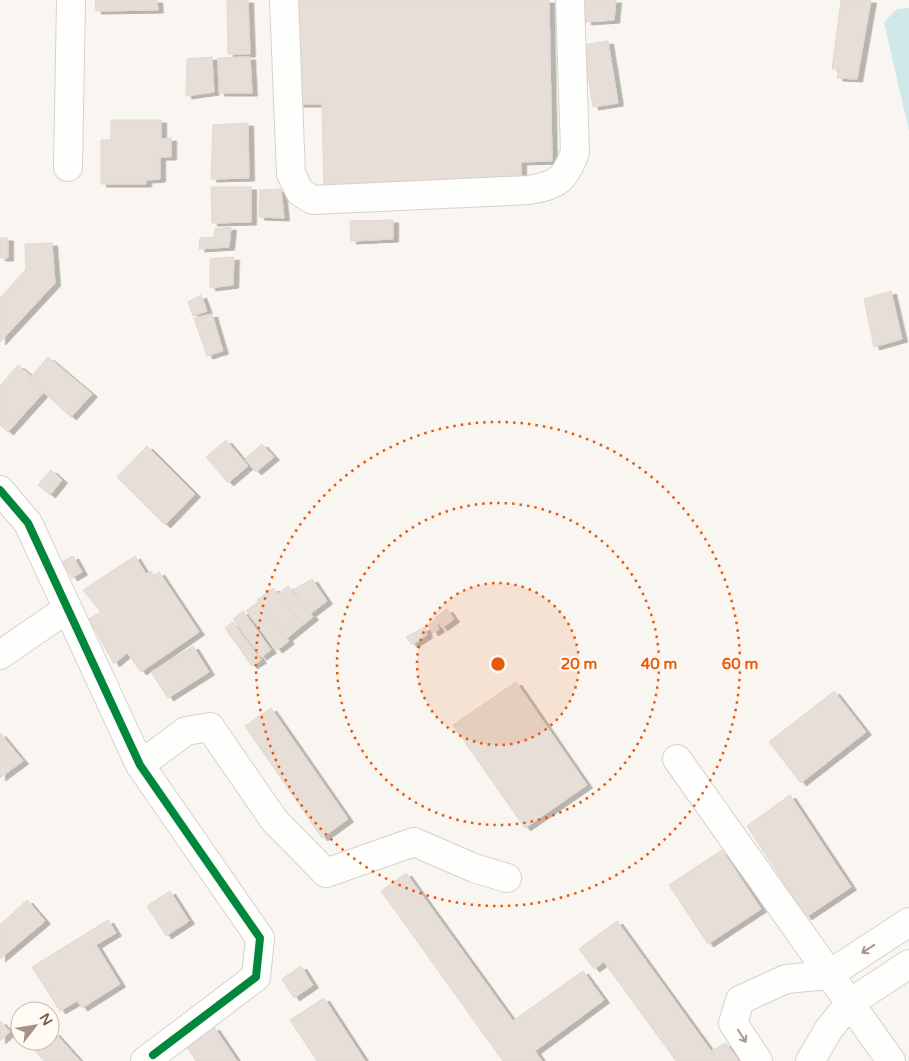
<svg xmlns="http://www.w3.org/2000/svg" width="909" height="1061" font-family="'Varela Round',sans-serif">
<defs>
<filter id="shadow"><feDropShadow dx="5.5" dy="3" stdDeviation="0" flood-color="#0004"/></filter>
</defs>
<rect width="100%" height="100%" fill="#f9f5f0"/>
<path fill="#d0e8ea" d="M909 8V131L884 22 897 9Z"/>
<path fill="#e6ded7" stroke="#e2d8d2" filter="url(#shadow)" d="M95 0H157L158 10 96 11Z
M227 0H248L250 54H228Z
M296 0H549L552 161 521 162V178L324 191 322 104H298Z
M584 0H616L614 20 586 22Z
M841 0H871L857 79 837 78 839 69H832Z
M608 41 618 103 593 107 583 45Z
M212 57 214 92 186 96 187 59Z
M250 57 252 93H219L218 58Z
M111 120H161V139L171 138V157H160V179L146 180V184H101V140H111Z
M248 123 249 178 211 179 213 125Z
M211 187H251V222L212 223Z
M281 189 284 218 259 217 260 190Z
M393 220V239L351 241 350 221Z
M231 227 229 247 199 249 200 238 214 237 215 229Z
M0 238H8V258H0Z
M52 243 55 283 0 342V298L26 269 25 244Z
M234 257 233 285 210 288V259Z
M891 291 902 339 874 347 864 299Z
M201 295 207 311 193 316 188 302Z
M212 314 223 351 207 356 194 318Z
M48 357 92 394 71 417 29 379Z
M18 365 29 374 44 392 8 432 0 425V386Z
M226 440 248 466 228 483 206 457Z
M262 444 274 457 256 472 245 459Z
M147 446 195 494 165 525 117 477Z
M51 470 62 480 50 495 38 485Z
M73 556 82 572 72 578 62 562Z
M135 556 146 574 151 571 154 576 159 572 199 632 141 672 127 653 114 664 89 619 101 612 83 590Z
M312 579 327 601 310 614 293 590Z
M288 586 313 617 303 625 278 594Z
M273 588 303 625 287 638 257 600Z
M258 602 289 641 277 650 246 611Z
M447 609 454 619 442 628 435 618Z
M243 611 271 650 261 657 233 619Z
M435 620 439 629 433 633 428 625Z
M233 622 261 660 252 666 225 628Z
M425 627 427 635 412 645 406 637Z
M193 646 209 672 168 698 151 672Z
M516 682 587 785 525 828 453 725Z
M834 691 866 732 801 783 769 742Z
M271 708 348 819 322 838 245 726Z
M0 733 23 761 0 778Z
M790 795 851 887 806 917 747 826Z
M722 850 761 909 708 944 669 885Z
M406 873 513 1021 583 971 604 1000 535 1051 542 1061H503L381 891Z
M170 891 189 921 166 936 147 906Z
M27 900 45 921 0 959V925Z
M108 920 116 933 96 945 120 984 82 1008 77 1001 60 1011 32 967Z
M617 921 711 1051 718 1061H676L604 962 594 969 579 949Z
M301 966 313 985 294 998 282 979Z
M324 998 365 1061H317L290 1020Z
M0 1021 10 1032 0 1041Z
M214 1027 237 1061H196L186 1046Z
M54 1032 80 1061H44L34 1049 44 1041H50V1036Z
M726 1043 739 1061H718L711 1051Z"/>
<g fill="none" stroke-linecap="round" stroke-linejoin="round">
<g stroke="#d7d1cb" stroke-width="30">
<path id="minor" d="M284 0 291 174 300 192 313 200 529 190C558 185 565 180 575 152L570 0
M68 167 71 0
M0 490 28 523 140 765 260 938 256 977 145 1061
M0 655 67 609
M677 759 891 1061
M140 765 186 731 210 727 274 820 326 873 414 842 474 868 507 878
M758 1061 733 1023 740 1000 786 979 828 975 909 922
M810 1061 829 1029 850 1003 909 964"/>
</g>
<use href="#minor" stroke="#fefefd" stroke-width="28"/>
<g stroke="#fffaf3" stroke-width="11">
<path id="cycleway" d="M0 490 28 523 140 765 260 938 256 977 153 1055"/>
</g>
<use href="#cycleway" stroke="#00873e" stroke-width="8"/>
</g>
<defs><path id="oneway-shaft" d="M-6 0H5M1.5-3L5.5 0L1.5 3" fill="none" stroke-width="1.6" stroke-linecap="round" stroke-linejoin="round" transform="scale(1.25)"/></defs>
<g stroke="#a8958b">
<use href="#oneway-shaft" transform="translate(868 949) rotate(147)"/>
<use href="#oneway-shaft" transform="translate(742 1036) rotate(57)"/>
</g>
<circle cx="498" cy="664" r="81" fill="#e8590c" fill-opacity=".12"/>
<g fill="none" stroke="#e8590c" stroke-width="2.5" stroke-dasharray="2.5 5">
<circle cx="498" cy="664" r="81"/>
<circle cx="498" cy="664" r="161"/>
<circle cx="498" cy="664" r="242"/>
</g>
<circle cx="498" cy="664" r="8" fill="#e8590c" stroke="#fffaf3" stroke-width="2.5"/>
<g font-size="15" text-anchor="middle" font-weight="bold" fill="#e8590c" stroke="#fffaf3" stroke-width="4.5" stroke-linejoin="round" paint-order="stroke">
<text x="579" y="669">20 m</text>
<text x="659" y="669">40 m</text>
<text x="740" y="669">60 m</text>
</g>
<g transform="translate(35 1026) rotate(59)"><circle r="24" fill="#fffaf3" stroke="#cabbb1"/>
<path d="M0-4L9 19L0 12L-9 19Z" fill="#a69286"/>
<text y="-8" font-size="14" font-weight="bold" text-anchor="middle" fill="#7a5c4d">N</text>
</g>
</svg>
